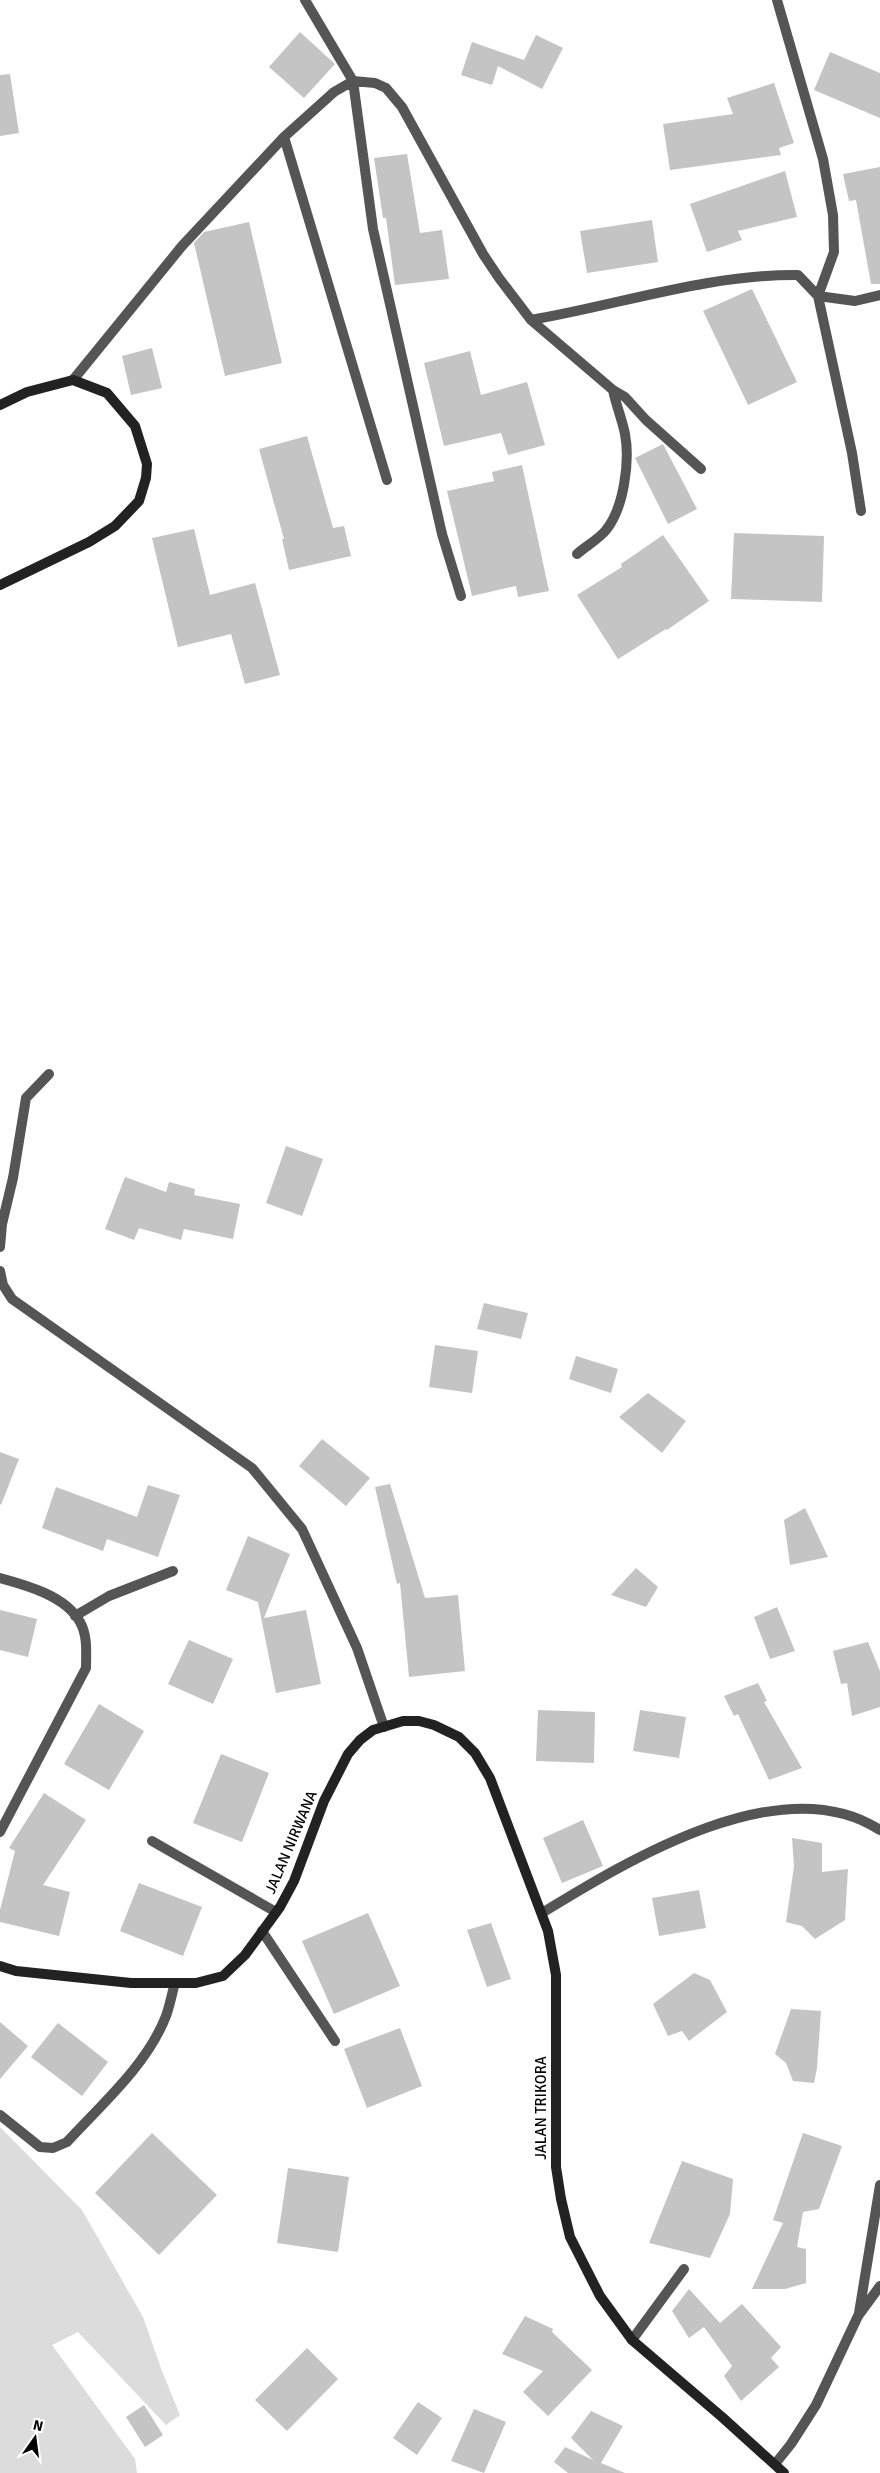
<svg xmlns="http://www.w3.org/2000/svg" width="880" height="2473" font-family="Signika,sans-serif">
<rect width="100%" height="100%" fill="#fff"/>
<path fill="#dcdcdc" d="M0 2127 82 2210 143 2317 162 2371 180 2415 166 2425 78 2332 52 2345 135 2459 137 2473H0Z"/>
<path fill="#c4c4c4" d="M300 32 335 64 304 98 269 67Z
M536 35 563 48 542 89 498 66 492 85 461 75 472 42 524 60Z
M830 52 880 73V118L814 90Z
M10 74 19 133 0 136V75Z
M774 83 794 143 779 148 781 155 670 170 663 124 733 114 727 98Z
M407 154 420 233 442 230 449 279 395 285 386 218H383L374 158Z
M880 167V284H871L856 200 849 201 843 174Z
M785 171 797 217 738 231 742 240 707 252 690 204Z
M652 220 658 262 587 273 580 231Z
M249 222 282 363 225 376 194 243 204 232Z
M752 289 797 382 748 405 703 311Z
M152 348 162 388 131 395 122 356Z
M470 351 481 395 527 382 545 445 508 455 501 433 444 446 424 363Z
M307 436 333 528 344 526 351 556 289 570 282 539H284L259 449Z
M663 444 697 509 668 524 635 458Z
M522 465 549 591 518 597 516 586 472 596 447 491 494 481 492 472Z
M194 529 210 595 255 583 280 675 245 684 231 634 178 647 152 538Z
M734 533 824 536 822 602 731 599Z
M663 535 709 601 667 630 666 629 618 659 577 595 622 567 621 564Z
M286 1146 323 1159 302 1216 266 1203Z
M125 1177 166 1192 169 1182 195 1189 194 1195 240 1204 233 1239 184 1229 181 1240 139 1228 134 1240 105 1229Z
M484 1303 528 1313 521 1339 477 1329Z
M435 1345 478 1351 472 1393 429 1387Z
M576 1356 618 1369 611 1393 569 1379Z
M648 1393 686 1421 662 1453 619 1417Z
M322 1439 370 1478 346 1506 299 1466Z
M0 1452 19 1459 1 1505 0 1504Z
M390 1484 425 1598 458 1595 465 1671 409 1677 400 1583 397 1584 375 1487Z
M148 1485 180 1495 158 1557 107 1539 103 1551 42 1528 56 1487 137 1517Z
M805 1508 828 1557 790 1565 784 1520Z
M248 1536 290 1554 264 1618 306 1610 321 1684 276 1693 258 1602 226 1590Z
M636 1568 658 1587 646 1607 611 1595Z
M777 1607 795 1651 770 1659 754 1617Z
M0 1610 37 1619 28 1657 0 1650Z
M189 1640 233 1659 213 1704 168 1684Z
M868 1642 880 1671V1707L852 1716 847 1683 841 1684 833 1651Z
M758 1683 767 1701 764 1702 802 1768 769 1780 738 1714 734 1716 724 1696Z
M99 1704 144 1731 109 1790 64 1764Z
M538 1710 595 1712 594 1763 536 1761Z
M640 1710 686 1717 679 1758 633 1751Z
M221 1754 269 1773 242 1842 193 1823Z
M44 1793 86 1820 43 1885 70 1892 59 1936 0 1922V1910L15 1851 9 1848Z
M583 1820 603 1866 562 1883 543 1838Z
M792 1838 822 1843V1872L848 1869 845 1920 815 1939 802 1926 786 1922 794 1866Z
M139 1883 202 1907 183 1956 120 1931Z
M699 1890 706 1928 659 1936 652 1898Z
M368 1913 400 1986 334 2014 302 1941Z
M491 1923 511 1979 487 1987 467 1930Z
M694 1973 710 1980 727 2012 689 2041 682 2031 668 2036 653 2004Z
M791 2009 821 2011 817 2068 814 2083 793 2081 786 2063 775 2054Z
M0 2022 28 2046 0 2079Z
M58 2023 108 2062 82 2096 31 2057Z
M400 2028 422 2086 367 2108 344 2049Z
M152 2133 217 2195 159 2255 95 2193Z
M803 2133 842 2146 819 2209 803 2212 797 2247 806 2249V2283L785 2289H752L783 2223 773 2220Z
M682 2161 733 2179 730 2214 710 2258 649 2243Z
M288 2168 349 2177 338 2252 277 2243Z
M689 2289 720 2323 742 2304 781 2347 771 2358 779 2367 741 2401 724 2376 732 2366 704 2327 689 2338 672 2311Z
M525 2316 553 2329 552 2332 592 2370 548 2416 523 2392 543 2371 502 2354Z
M307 2348 338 2379 287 2431 255 2400Z
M418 2402 442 2418 417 2455 393 2438Z
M144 2405 163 2435 145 2447 126 2417Z
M474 2409 506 2422 484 2473 451 2461Z
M591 2411 623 2426 601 2463 625 2473H568L554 2462 565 2447 593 2460 571 2438Z"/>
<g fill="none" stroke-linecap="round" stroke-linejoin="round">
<path stroke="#555" stroke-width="10" d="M305 0 353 81 373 229 442 534 461 596
M777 0 823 159 833 215 834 252 818 296 855 301 880 295
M284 137 387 480
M531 320C619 305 708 274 798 275L818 296 852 453 861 511
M73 380 182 246 284 137 334 92 353 81 375 83 386 88 402 107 483 254 499 278 531 320 613 390 625 397 646 420 701 469
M577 554C586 546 599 539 606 530 624 508 630 461 625 434 622 419 616 405 613 390
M0 1247 2 1224 13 1178 26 1098 49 1074
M0 1271 3 1285 12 1299 252 1468 302 1529 357 1648 384 1727
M0 1578C26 1585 66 1596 80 1622 88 1636 86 1653 86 1668L0 1832
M75 1616 109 1596 173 1571
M152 1841 276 1912
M542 1913C627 1861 782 1766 880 1830
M262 1931 335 2041
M0 2115 40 2147 53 2148 67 2142C102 2104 147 2065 166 2016 170 2005 172 1993 175 1983
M859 2313 880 2185
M632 2340 684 2269
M775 2464 791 2444 816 2405 858 2316 880 2286"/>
<path stroke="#222" stroke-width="10" d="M0 405 27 392 73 380 107 393 135 426 147 464 146 478 139 501 115 526 89 542 0 585
M0 1966 16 1971 131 1983H196L223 1976 245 1955 280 1907 294 1881 324 1801 348 1754 360 1740 373 1730 403 1721H419L434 1725 459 1737 475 1753 490 1778 548 1931 556 1975V2167L561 2199 570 2237 600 2296 632 2340 722 2417 784 2473"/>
</g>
<g text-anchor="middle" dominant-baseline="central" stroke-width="4" stroke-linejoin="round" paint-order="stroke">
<g font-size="15" fill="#000" stroke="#fff">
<text transform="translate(291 1842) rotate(-67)">JALAN NIRWANA</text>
<text transform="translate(541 2108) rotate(-90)">JALAN TRIKORA</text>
</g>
</g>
<g transform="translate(35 2438) rotate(14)" stroke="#ffffff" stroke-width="4" paint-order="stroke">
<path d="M0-4L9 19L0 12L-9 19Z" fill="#000000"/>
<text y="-8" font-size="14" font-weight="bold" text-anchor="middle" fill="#000000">N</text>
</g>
</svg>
